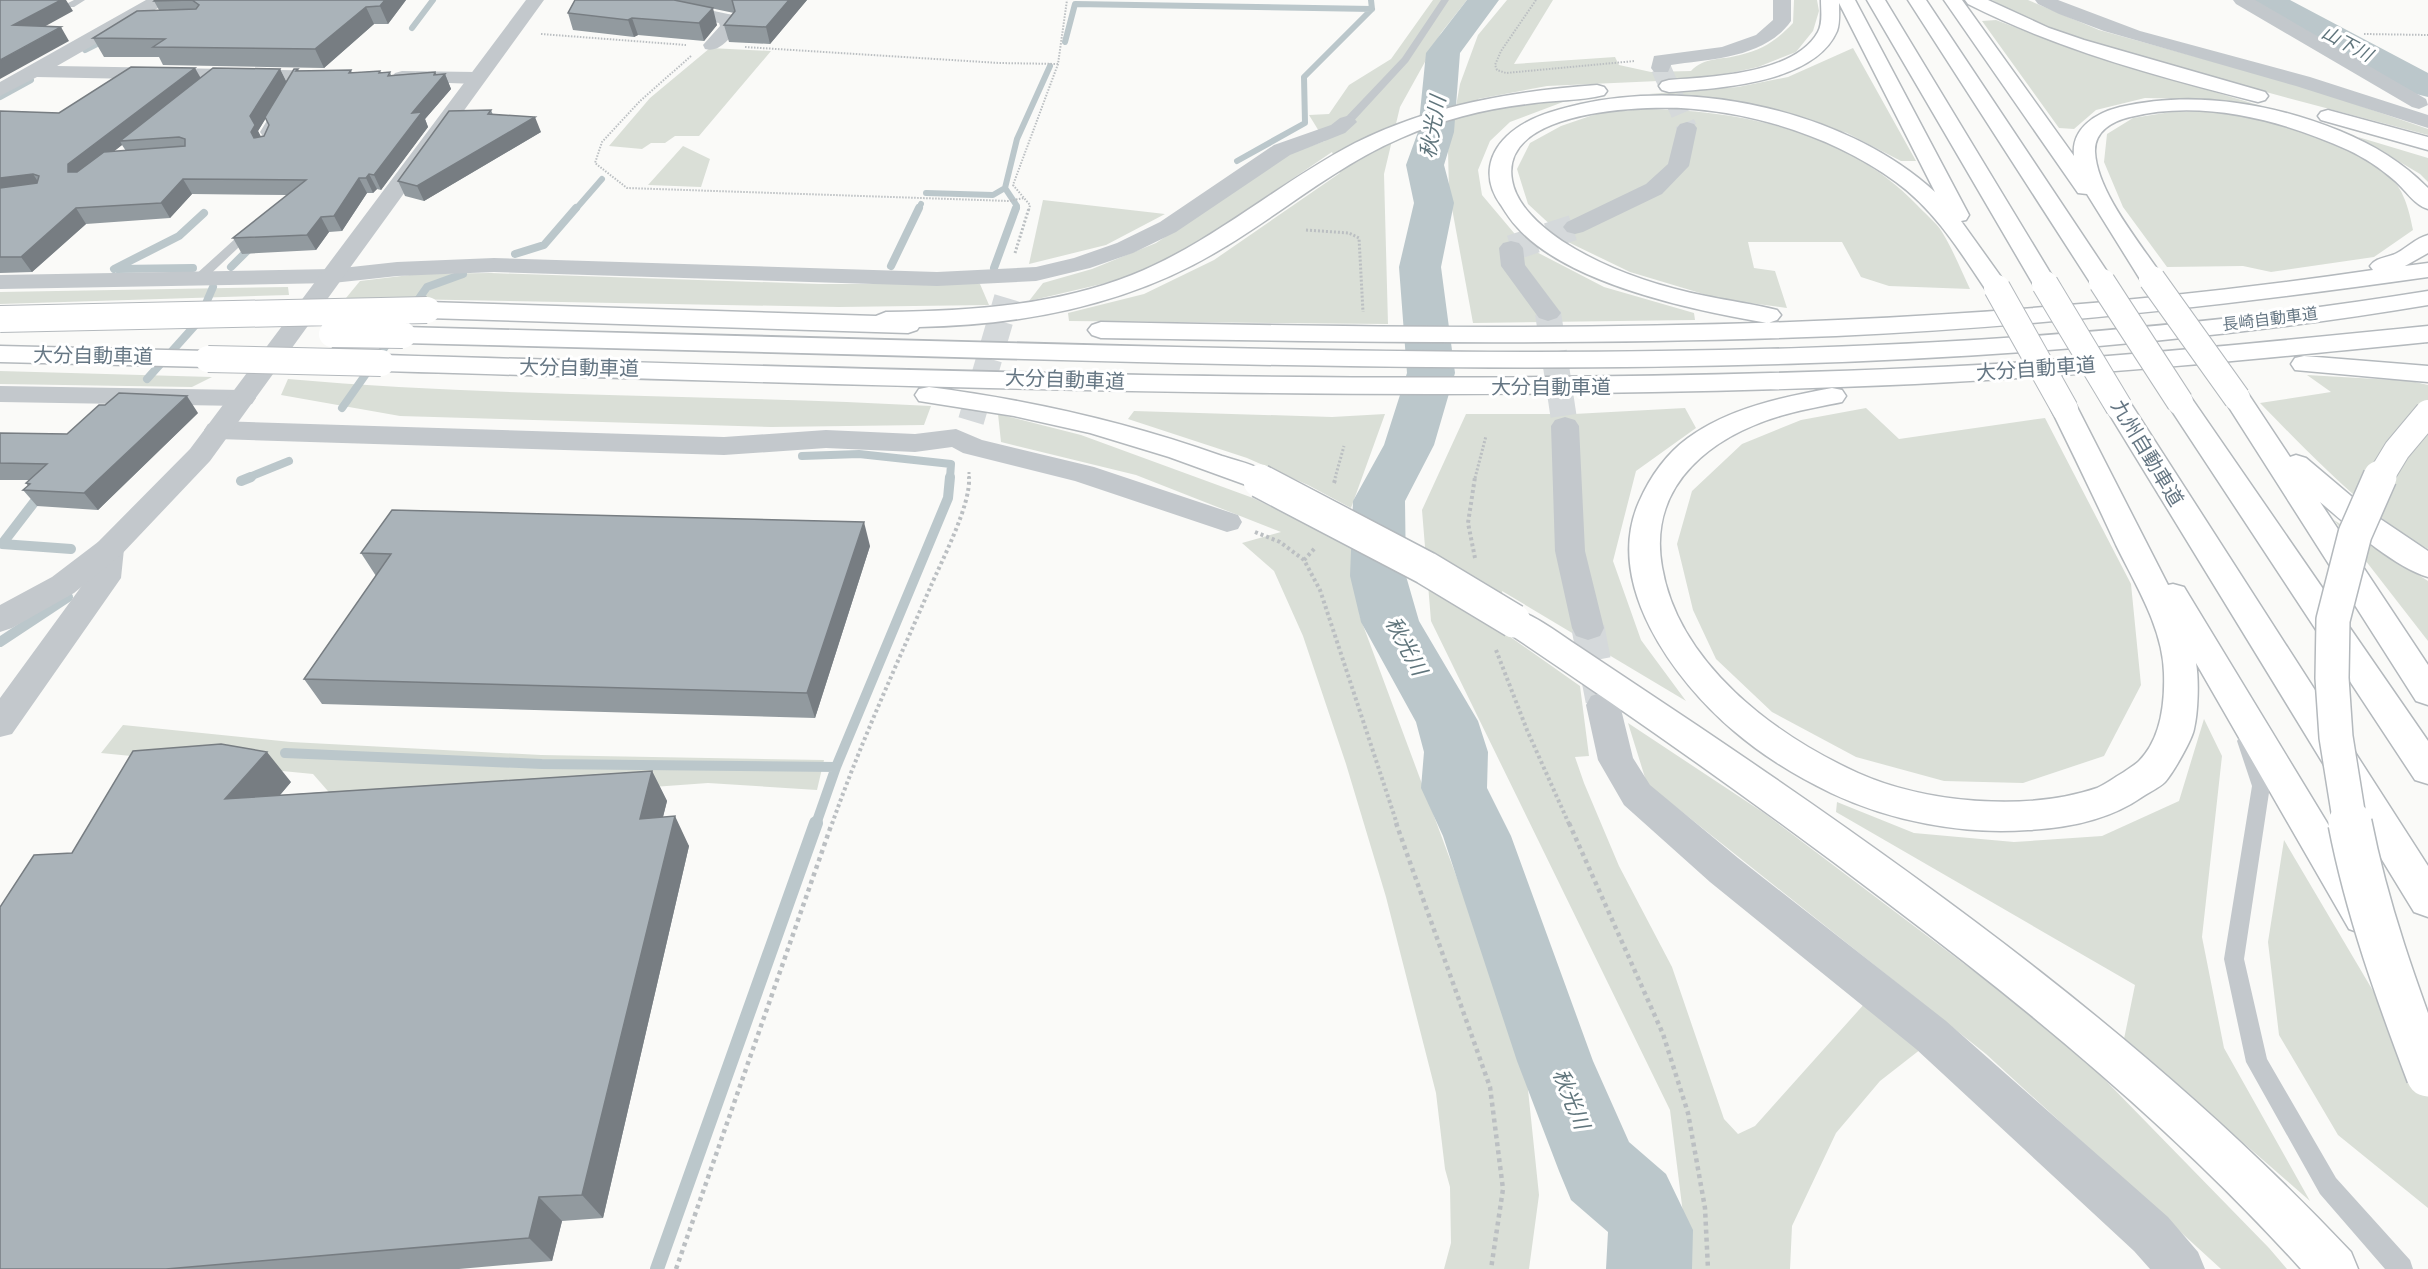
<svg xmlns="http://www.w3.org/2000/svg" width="2428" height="1269" font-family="Karla,'Noto Sans JP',sans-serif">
<rect width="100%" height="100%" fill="#fafaf8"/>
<path fill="#dadfd7" d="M1433 0H1467L1441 33 1400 107 1384 174 1388 324 1069 321 1068 313 1144 294 1214 260 1340 173 1332 152 1190 248 1123 279 1029 301 1043 283 1092 269 1156 243 1289 154 1325 141 1309 115 1329 114 1349 85 1391 59Z
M1507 0H1553L1514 64 1615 57 1619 65 1651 72 1691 71C1704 57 1722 60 1740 55 1764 49 1777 40 1793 23L1794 0H1817L1819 11 1813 31 1796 52 1758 67 1703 79 1547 86 1478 99 1480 112 1530 102H1563L1510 122 1490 141 1478 170 1482 195 1525 246 1604 287 1694 313 1695 320 1473 323 1449 192 1448 151 1460 84 1478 35Z
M1992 0H2028L2099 30 2305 87 2428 129V135C2334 110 2239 86 2146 58 2094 43 2038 29 1992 0Z
M1996 20 2077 51 2285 113 2197 99 2145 98 2096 110 2074 129 2059 128 1982 21Z
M710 48 771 51 699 136H675L665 143H651L642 149 609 146 650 98Z
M1853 48 1916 161H1901L1847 133 1785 114 1734 103 1649 94 1738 87 1788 77Z
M1645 109C1741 110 1848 132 1917 205 1925 214 1936 222 1942 232 1953 250 1961 270 1970 289L1889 286 1861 277 1842 242H1748L1754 268 1775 271 1787 308 1720 299 1630 272 1570 243 1528 204 1517 169 1530 143 1561 126 1599 113Z
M2171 112C2185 112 2199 111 2212 112 2264 115 2347 141 2387 174 2404 188 2409 210 2413 230L2374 257 2271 272 2243 266 2167 267 2123 207 2104 162 2107 134 2133 118Z
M2358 137 2428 158V182L2420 174Z
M683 146 710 159 701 187 648 185Z
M1043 200 1165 214 1106 245 1029 264Z
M491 273 819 284H980L989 305 839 307 346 298 360 281 418 274Z
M288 287 289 295 0 304V292Z
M0 371 212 377 192 387 0 384Z
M2307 375 2411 381 2428 385V549C2368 516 2308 452 2260 403L2331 392Z
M288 379C501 398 717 394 931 406L924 425 771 427 400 416 281 395Z
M1685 408 1696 428 1636 471 1613 561 1641 640 1686 701 1502 591 1509 636 1580 686 1589 756 1575 757 1584 783 1619 866 1672 967 1724 1119 1738 1134 1755 1126 1866 1002 1921 1049 1880 1081 1836 1133 1792 1226 1790 1269H1690L1670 1110 1431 621 1422 510 1466 414H1574Z
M1866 408 1899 439 2045 418 2131 584 2141 685 2104 756 2023 783 1944 781 1856 757 1772 712 1716 659 1693 610 1677 544 1692 491 1742 444 1801 420Z
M1134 411 1332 417 1385 414 1351 508 1308 485 1247 458 1128 419Z
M998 414 1081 435 1253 498 1352 546 1360 617 1525 1061 1539 1195 1529 1269H1444L1451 1243 1450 1187 1445 1169 1436 1093 1386 897 1346 764 1303 636 1274 571 1242 543 1281 532 1136 475 1001 442Z
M2334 520 2428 581V641Z
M2204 719 2222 756 2202 937 2224 1048 2310 1201 2124 1039 2135 985 1836 812 1837 802 1914 833 2014 842 2102 836 2179 801Z
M1628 723 1764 813 2069 1043 2269 1248 2287 1269H2221L1986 1054 1647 784Z
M123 725 291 742 541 755 824 760 817 790 708 783 458 801 334 798 313 774 101 753Z
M2284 840 2428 1084V1208L2338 1135 2279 1035 2268 942Z"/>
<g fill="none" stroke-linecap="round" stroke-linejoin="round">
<path stroke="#bbc7cb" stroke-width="6" d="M412 28 433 0
M1065 42 1075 4 1372 9 1371 0
M85 50 109 38
M0 97 31 80
M1237 161 1305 123 1304 77 1372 9
M926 193 993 195 1005 188
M575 210 602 179
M918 210 921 204
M1016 210 1017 206 1005 188 1017 139 1050 66"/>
<path stroke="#bbc7cb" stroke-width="8" d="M515 254 544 245 576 208
M891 266 919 208
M231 267 254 244
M994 268 1016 208
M114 269 179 236 204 213
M117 269 193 268
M413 307 427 287 463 274
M147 379 198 322 213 287
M342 408 392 337
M802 456 859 454 951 464 950 478
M247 478 289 461"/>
<path stroke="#bbc7cb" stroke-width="10" d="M241 481 251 477
M42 492 2 544 71 549
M0 642 68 597
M285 753 542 764 836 767
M816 824 836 767 948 498 950 477"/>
<path stroke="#bbc7cb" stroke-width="14" d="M657 1269 816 823"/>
<path fill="#bbc7cb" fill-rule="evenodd" d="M1467 0H1499L1460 53 1454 132 1444 165 1454 203 1441 267 1455 373 1434 445 1405 501 1406 576 1419 621 1478 721 1488 752 1487 788 1511 836 1593 1061 1629 1142 1666 1174 1693 1230 1692 1269H1606L1608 1232 1571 1200 1559 1171 1517 1061 1443 836 1421 788 1424 752 1416 722 1361 622 1350 576 1353 501 1384 445 1407 373 1399 267 1414 203 1406 165 1418 132 1426 53Z
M2250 0H2290L2428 73V97L2416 94 2255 7Z"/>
<path stroke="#d5d9db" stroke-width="20" stroke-dasharray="20 10" stroke-linecap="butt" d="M1661 68 1687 128"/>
<path stroke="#d5d9db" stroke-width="26" stroke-dasharray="26 13" stroke-linecap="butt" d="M1511 248 1575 227
M1548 313 1565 426
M971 421 1007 298"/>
<path stroke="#d5d9db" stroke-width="33" stroke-dasharray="33 16" stroke-linecap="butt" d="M1588 628 1602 700"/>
<g stroke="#b4b9bd" stroke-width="3">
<path id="motorway" d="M1821 0H1855L1969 215 1966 220 1961 221 2009 288 2006 293 1997 295 1988 293C1961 253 1936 211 1896 182 1839 140 1764 115 1694 109 1650 105 1499 108 1512 180 1516 205 1541 227 1562 241 1605 269 1656 286 1706 296 1729 301 1754 304 1777 310L1781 315 1777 320 1768 323C1696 311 1567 284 1517 227 1511 221 1506 213 1501 205 1484 182 1486 156 1507 136 1527 117 1555 110 1581 104 1695 78 1848 112 1935 192L1839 3C1839 12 1840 23 1837 31 1814 84 1718 88 1669 92L1662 90 1659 86 1662 82 1669 80C1711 77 1795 74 1818 32 1823 23 1821 10 1821 0Z
M1867 0H1885L2057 284 2054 289 2045 291 2036 289 2033 284Z
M1908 0H1926L2114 282 2111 287 2102 289 2093 287Z
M1944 0H1962L2074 156C2071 128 2096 113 2120 107 2193 90 2271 103 2340 131 2374 145 2402 162 2428 188V209C2414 205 2405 189 2394 180 2380 168 2365 158 2348 150 2282 120 2202 99 2130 117 2113 121 2094 131 2095 152 2097 193 2142 245 2164 279L2161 284 2152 286 2143 284 2087 194 2078 193Z
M1965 0H1988L2049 28 2084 40 2265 92 2268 96 2265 100 2258 102C2159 77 2059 50 1968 4Z
M1597 85 1604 87 1607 91 1604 95C1580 101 1552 100 1527 104 1484 109 1441 120 1401 138 1336 166 1283 212 1223 248 1132 304 1025 325 919 327L917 330 908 333 427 318 418 315 414 310 418 305 427 302 876 316 886 312C969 311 1054 306 1132 275 1214 242 1278 183 1355 143 1431 105 1513 91 1597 85Z
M2328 110 2428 137V150L2321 120 2318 116 2321 112Z
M2428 235V253L2405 266 2428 263V277C2232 305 2034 327 1836 336 1591 346 1346 342 1101 338L1092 335 1088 330 1092 325 1101 322C1346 327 1592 331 1838 320 2017 312 2196 296 2373 270L2370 266C2376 257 2388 258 2397 253 2408 247 2416 238 2428 235Z
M2428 291V305C2016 374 1594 372 1177 363 919 356 661 349 403 343L394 340 390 335 394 330 403 327C661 334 919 341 1177 347 1594 357 2015 358 2428 291Z
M2428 326V342C2257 359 2087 376 1915 384 1404 407 892 385 381 371L372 369 368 363 372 357 381 355C892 369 1404 390 1915 368 2086 361 2257 343 2428 326Z
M0 346 208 351 217 353 221 359 217 365 208 367 0 362Z
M2304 356 2428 366V382L2295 370 2291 364 2295 358Z
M929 387C1029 400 1127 422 1222 456 1238 461 1266 467 1275 481L1270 488 1260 490 1169 457 1090 433 1014 416 919 401 915 395 919 389Z
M1832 388 1842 390 1846 396 1842 402C1823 406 1805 409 1787 414 1714 434 1647 483 1662 567 1678 663 1774 735 1858 773 1925 803 2027 812 2097 788 2106 784 2115 777 2124 772 2128 769 2135 765 2139 761 2161 739 2165 703 2164 673 2163 628 2135 584 2116 545 2095 499 2073 454 2051 409L2055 403 2065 401 2075 403 2168 585 2173 584 2184 587 2377 905 2383 917 2377 929 2363 934 2349 929 2196 663C2199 680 2198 712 2194 729 2192 740 2173 773 2165 782 2159 788 2149 792 2142 797 2109 820 2068 828 2028 830 1962 835 1890 821 1831 793 1796 776 1763 756 1734 731 1674 680 1603 584 1639 502 1650 477 1666 454 1688 438 1729 408 1783 397 1832 388Z
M2237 390 2247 392 2290 457 2296 455 2306 458 2370 512 2428 551V577C2394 567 2347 525 2320 502L2428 665V705L2416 701 2223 398 2227 392Z
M2180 394 2190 396 2428 741V784L2415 780 2166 402 2170 396Z
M2119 399 2129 401 2133 407 2428 866V917L2414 912 2105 407 2109 401Z
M1514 609C1537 616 1558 633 1578 646 1618 673 1658 699 1698 726 1931 883 2158 1047 2351 1252L2358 1269H2301C2177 1132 2036 1015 1889 904 1763 808 1634 717 1502 629L1498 621 1502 613Z"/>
</g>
<path stroke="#bbbfc2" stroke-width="2" stroke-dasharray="1.5 1.5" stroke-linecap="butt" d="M1536 0 1501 51 1495 65 1497 70 1506 73 1635 61
M541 34 686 45
M2364 34 2428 35
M745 47 999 63 1058 64
M691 56 640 101 602 142 595 163 627 188 1009 201 1024 198
M1029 210 1030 205 1013 185 1058 64 1067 0"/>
<path stroke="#bbbfc2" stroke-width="3" stroke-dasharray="2 2" stroke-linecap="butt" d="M1306 230 1349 233 1359 238 1363 312
M1015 253 1029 208
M969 472V478
M1335 478 1344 446
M1475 478 1486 436"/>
<path stroke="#bbbfc2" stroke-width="4" stroke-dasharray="3 3" stroke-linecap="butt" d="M1334 483 1336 477
M1255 532 1280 542 1304 560 1320 590 1397 824
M1475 558 1468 523 1475 477
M1304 560 1315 548
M1496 650 1527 730 1569 824
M832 824C860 744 896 666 930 588 942 560 971 505 969 477"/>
<path stroke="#bbbfc2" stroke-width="4.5" stroke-dasharray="4 4" stroke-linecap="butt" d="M1396 823 1490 1087 1503 1189 1491 1269
M1569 823 1663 1034 1688 1113 1705 1208 1708 1269
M676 1269 832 823"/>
<path fill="#c3c8cc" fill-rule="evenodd" d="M74 0H85L74 7H68V3Z
M1441 0H1449L1408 62 1351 124H1343V120L1402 58Z
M276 106 285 108 270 132 275 139 270 150H262L261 148 265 139 260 132Z
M251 227 257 230 255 232 202 282H194V276L247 228Z
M2246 734 2252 736 2255 741 2270 786 2244 959 2267 1059 2336 1178 2410 1260 2413 1269H2385L2320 1194 2246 1062 2224 959 2252 786 2237 741 2240 736Z"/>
<path fill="#c3c8cc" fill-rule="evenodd" d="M146 0H168L165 4 57 66 335 71 342 73 345 77 342 81 335 83 37 77 0 96V82Z
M627 0H662L728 14 734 15 738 27C730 38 720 53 705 49L703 45 720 26 719 23 636 5 630 4Z
M1773 0H1791V21C1765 58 1712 59 1671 65L1668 72H1654L1651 68 1654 56 1722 47 1756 35 1773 20Z
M2035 0H2058L2140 31 2310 77 2428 115V128L2296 86 2104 31 2059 14 2038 4Z
M2233 0H2255L2426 99 2428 105 2419 109 2412 107 2236 4Z
M402 71 476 72 483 74 486 78 483 82 476 84 395 81 392 77 395 73Z
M1347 116 1354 118 1357 122 1345 133 1290 155 1176 232 1133 253 1090 268 1036 281 937 286 494 272 397 276 333 283 0 289V275L333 269 397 262 494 258 937 272 1036 267 1074 258 1117 243 1160 222 1274 145 1331 125 1340 118Z
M1687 122 1694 124 1697 128 1689 166 1662 194 1583 232 1575 234 1567 232 1563 227 1567 222 1646 184 1668 164 1677 128 1680 124Z
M1511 241 1519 243 1523 248 1525 265 1561 313 1557 318 1548 321 1539 318 1501 266 1499 248 1503 243Z
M0 386 242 390 252 392 256 398 252 404 242 406 0 402Z
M1565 417 1575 420 1579 426 1585 551 1604 628 1600 636 1588 640 1576 636 1572 628 1555 551 1551 426 1555 420Z
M218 421 724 437 826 430 915 434 956 429 982 440 1094 467 1238 515 1242 522 1238 529 1227 532 1075 481 963 453 952 447 915 452 826 448 724 455 218 439 208 436 204 430 208 424Z
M109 539 120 542 124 549 121 578 12 734 0 737V698L89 576 94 549 98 542Z
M1603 692 1615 696 1620 705 1633 758 1650 785 1738 858 1946 1021 2168 1217 2198 1252 2205 1269H2150L2134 1251 1916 1049 1710 882 1624 805 1598 760 1586 705 1591 696Z"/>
<path fill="#c3c8cc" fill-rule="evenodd" d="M526 0H544L210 461 120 556 74 593 12 628 0 632V605L52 577 98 542 190 449Z"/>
<use href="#motorway" fill="#fff" fill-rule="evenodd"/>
<g stroke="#b4b9bd" stroke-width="28" stroke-linecap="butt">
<path id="motorway-bridge-far2" d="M2152 279 2237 398
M2102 282 2180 402
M2045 284 2119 407
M1997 288 2065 409
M0 319 427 310
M332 334 403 335
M208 359 381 363
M2380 478 2397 450 2428 413"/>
</g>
<g stroke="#b4b9bd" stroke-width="36" stroke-linecap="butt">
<path id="motorway-bridge-far1" d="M1260 481 1426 568 1514 621
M2350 824 2336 737 2332 678 2333 620 2355 534 2380 477"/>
</g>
<g stroke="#b4b9bd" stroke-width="46" stroke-linecap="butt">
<path id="motorway-bridge" d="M2350 823C2367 910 2397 993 2428 1075"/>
</g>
<use href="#motorway-bridge-far2" stroke="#fff" stroke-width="26"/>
<use href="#motorway-bridge-far1" stroke="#fff" stroke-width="33"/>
<use href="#motorway-bridge" stroke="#fff" stroke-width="43"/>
</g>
<path fill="#929a9f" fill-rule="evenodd" d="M155 0H406L388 24H374L324 68 163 65 159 57H104L93 38 159 10 154 1Z
M575 0H807L770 44 729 42 724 25 734 13 696 5 717 25 704 41 638 35 634 37 573 30 568 13Z
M280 69 286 82 298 69 299 71 351 70 352 73 390 72 391 75 435 72 437 75 445 74 451 89 425 119 428 127 381 190 377 189 373 193H367L342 231 329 232 316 250 242 254 233 238 288 195 192 194 170 218 86 224 32 272 0 273V111L59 113 201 78ZM266 118 269 125 264 136 261 137 258 131ZM122 145 126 151 113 152Z
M491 110 493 115 541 132 424 201 405 196 398 181Z
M198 413 98 510 37 506 23 490 28 486 26 483 29 480H0V433L67 434Z
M870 546 815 718 322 704 304 679 376 576 361 553Z
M652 771 667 801 663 817 689 846 603 1218 562 1221 552 1261 459 1269H0L72 853 291 782 280 795Z"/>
<path fill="#777d82" d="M61 0H66L73 11 22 39 13 25Z
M385 0H406L388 24 380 6Z
M789 0H807L770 44 766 27Z
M366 7 374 24 324 68 315 49Z
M713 8 717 25 704 41 699 23Z
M632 18 638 35 634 37 628 20Z
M61 27 69 41 0 79V60Z
M195 68 203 82 120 141 122 145 78 179 68 172V164Z
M280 69 287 83 258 131 262 139 259 147 251 132 250 116Z
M435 72 439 81 445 74 451 89 425 119 428 127 381 190 374 175Z
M535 117 541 132 424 201 417 186Z
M33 174 43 189 0 194V178Z
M369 174 377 189 373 193 366 178Z
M359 178 367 193 342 231 334 216Z
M183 179 192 194 170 218 161 203Z
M76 208 86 224 32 272 21 257Z
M321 217 329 232 316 250 307 235Z
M187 396 198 413 98 510 84 493Z
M864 522 870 546 815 718 807 693Z
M267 752 291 782 252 828 225 799Z
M652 771 667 801 655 848 640 819Z
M675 816 689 846 603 1218 582 1195Z
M539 1197 562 1221 552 1261 529 1238Z"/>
<path fill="#aab3b9" stroke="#777d82" stroke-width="1.5" d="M0 0H61L13 25 61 27 0 60Z
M155 0H385L380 6 366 7 315 49 153 47 165 39 93 38 137 11 196 9 199 5 192 0 154 1Z
M575 0H674L713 8 699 23 632 18 628 20 568 13Z
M732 0H789L766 27 724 25 735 11Z
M131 67 195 68 68 164V172H77L104 152 185 146V139L179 137 120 141 213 68 280 69 250 116 255 125 251 132 254 138 264 136 269 125 265 117 294 69H298L296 71 351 70 349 73 380 71 379 73 390 72 388 76 435 72 434 75 445 74 412 113 422 112 374 175 369 174 366 178H359L334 216 321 217 307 235 233 238 306 180 183 179 161 203 76 208 21 257H0V188L37 183 39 176 33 174 0 178V111L59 113Z
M491 110 488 114 535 117 417 186 398 181 449 111Z
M119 393 187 396 84 493 23 490 30 484 26 483 47 464 0 463V433L67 434 99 405H105Z
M392 510 864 522 807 693 304 679 391 554 361 553Z
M221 744 267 752 225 799 652 771 640 819 675 816 582 1195 539 1197 529 1238 166 1269H0V907L34 855 72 853 133 751Z"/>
<g text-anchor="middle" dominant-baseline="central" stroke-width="6" stroke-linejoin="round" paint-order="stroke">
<g font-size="16" fill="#657683" stroke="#fff">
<text transform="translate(2270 319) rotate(-7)">長崎自動車道</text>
</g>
<g font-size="18" font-style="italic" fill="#60757c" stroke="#fff">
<text transform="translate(2347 44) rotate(28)">山下川</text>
</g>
<g font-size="20" fill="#657683" stroke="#fff">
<text transform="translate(93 356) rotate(1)">大分自動車道</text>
<text transform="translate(579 368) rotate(1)">大分自動車道</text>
<text transform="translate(2036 369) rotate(-4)">大分自動車道</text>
<text transform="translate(1065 380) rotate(2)">大分自動車道</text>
<text x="1551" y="387">大分自動車道</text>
<text transform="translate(2147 453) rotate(59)">九州自動車道</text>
</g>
<g font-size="21" font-style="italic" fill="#60757c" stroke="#fff">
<text transform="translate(1433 127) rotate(-80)">秋光川</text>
<text transform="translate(1406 646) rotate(62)">秋光川</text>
<text transform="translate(1571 1099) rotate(68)">秋光川</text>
</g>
</g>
</svg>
